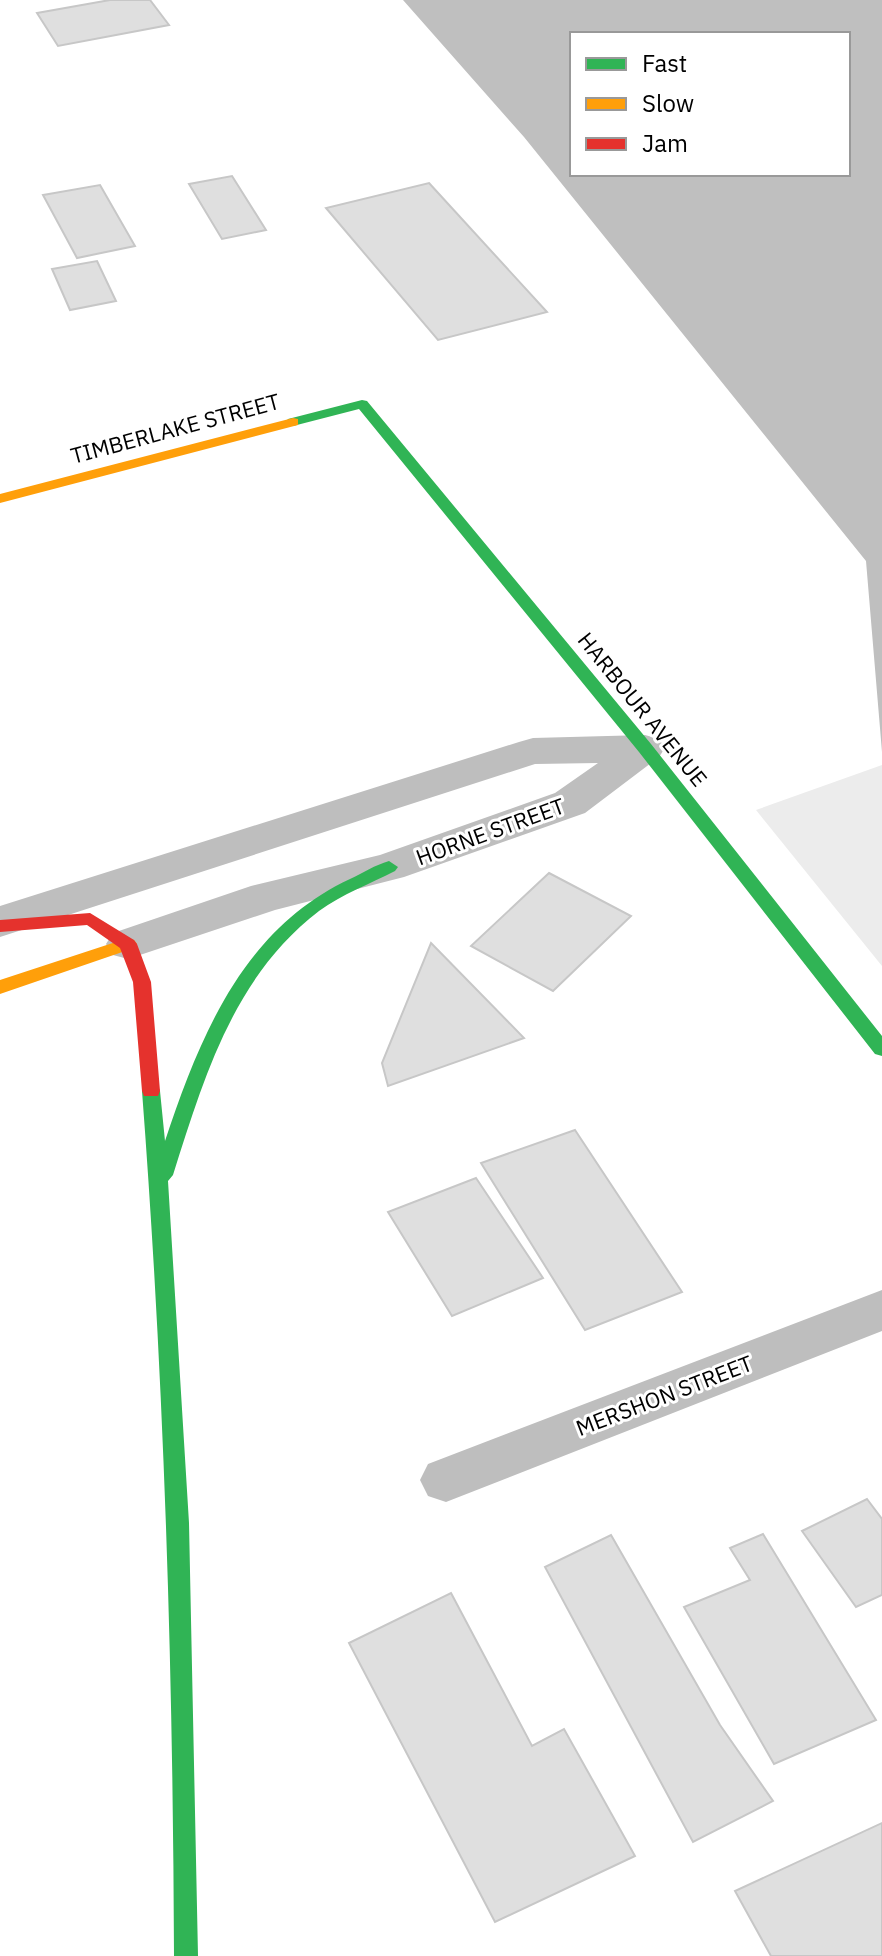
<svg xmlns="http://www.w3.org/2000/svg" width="882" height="1956" font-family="'IBM Plex Sans',sans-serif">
<rect width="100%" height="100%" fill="#fff"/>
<path fill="#ececec" d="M882 765V966L756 810Z"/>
<path fill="#bfbfbf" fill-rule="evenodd" d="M403 0H882V752L866 561 524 137ZM572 34H848V174H572Z"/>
<path fill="#dfdfdf" stroke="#c7c7c7" stroke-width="2" d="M110 0H150L169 25 58 46 37 13Z
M232 176 266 230 222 239 189 184Z
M429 183 547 312 438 340 326 208Z
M100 185 135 246 77 258 43 195Z
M97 261 116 301 70 310 52 269Z
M549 873 631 916 553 991 471 946Z
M431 943 524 1038 388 1086 382 1063Z
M575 1130 682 1292 585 1330 481 1163Z
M476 1178 543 1278 452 1316 388 1212Z
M867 1499 882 1519V1595L856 1607 802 1531Z
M763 1534 876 1720 774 1764 684 1607 750 1580 730 1548Z
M611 1535 720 1725 773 1801 693 1842 545 1567Z
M451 1593 532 1746 564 1729 635 1856 495 1922 349 1643Z
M882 1823V1956H771L735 1891Z"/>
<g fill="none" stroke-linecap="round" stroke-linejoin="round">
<path fill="#bebebe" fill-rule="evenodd" d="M645 735 659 739 665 748 659 757 585 813 404 877 275 910 128 959 113 955 106 944 113 933 251 886 380 855 555 793 598 763 535 764 0 937V906L519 742 533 738Z
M882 1290V1331L446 1502 428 1496 420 1480 428 1464Z"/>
<path fill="#30b455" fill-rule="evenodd" d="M362 400 367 401 651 744 882 1036V1056L875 1054 639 752 359 409 293 426 286 422 288 419Z
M389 861 398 867 395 871C370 884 342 894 319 911 234 976 204 1077 173 1175L168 1181 189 1523 198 1956H174C173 1667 164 1379 142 1091L144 1086H158L160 1091 165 1141C200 1036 243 929 350 879 363 873 375 865 389 861Z"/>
<path fill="#ff9f0a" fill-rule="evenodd" d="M293 418 298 419V425L0 503V494Z
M128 938 134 940 137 944 134 948 0 994V980Z"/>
<path fill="#e5322d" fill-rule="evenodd" d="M90 913 134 940 137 944 151 982 160 1091 158 1096H144L142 1091 133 982 120 948 87 925 0 932V920Z"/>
</g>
<g text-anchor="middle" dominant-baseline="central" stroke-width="6" stroke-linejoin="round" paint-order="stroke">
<g font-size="22" fill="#000" stroke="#fff">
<text transform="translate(175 428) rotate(-15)">TIMBERLAKE STREET</text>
<text transform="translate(643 709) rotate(51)">HARBOUR AVENUE</text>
<text transform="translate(490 831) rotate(-20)">HORNE STREET</text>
<text transform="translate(664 1395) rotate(-21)">MERSHON STREET</text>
</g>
</g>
<rect x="570" y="32" width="280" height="144" fill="#ffffff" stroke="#999999" stroke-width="2"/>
<rect x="586" y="58" width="40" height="12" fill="#30b455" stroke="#999999" stroke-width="2"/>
<text x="642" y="72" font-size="24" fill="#000000">Fast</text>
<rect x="586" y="98" width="40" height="12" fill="#ff9f0a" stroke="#999999" stroke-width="2"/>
<text x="642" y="112" font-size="24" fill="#000000">Slow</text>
<rect x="586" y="138" width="40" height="12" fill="#e5322d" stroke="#999999" stroke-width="2"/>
<text x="642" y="152" font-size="24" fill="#000000">Jam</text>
</svg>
